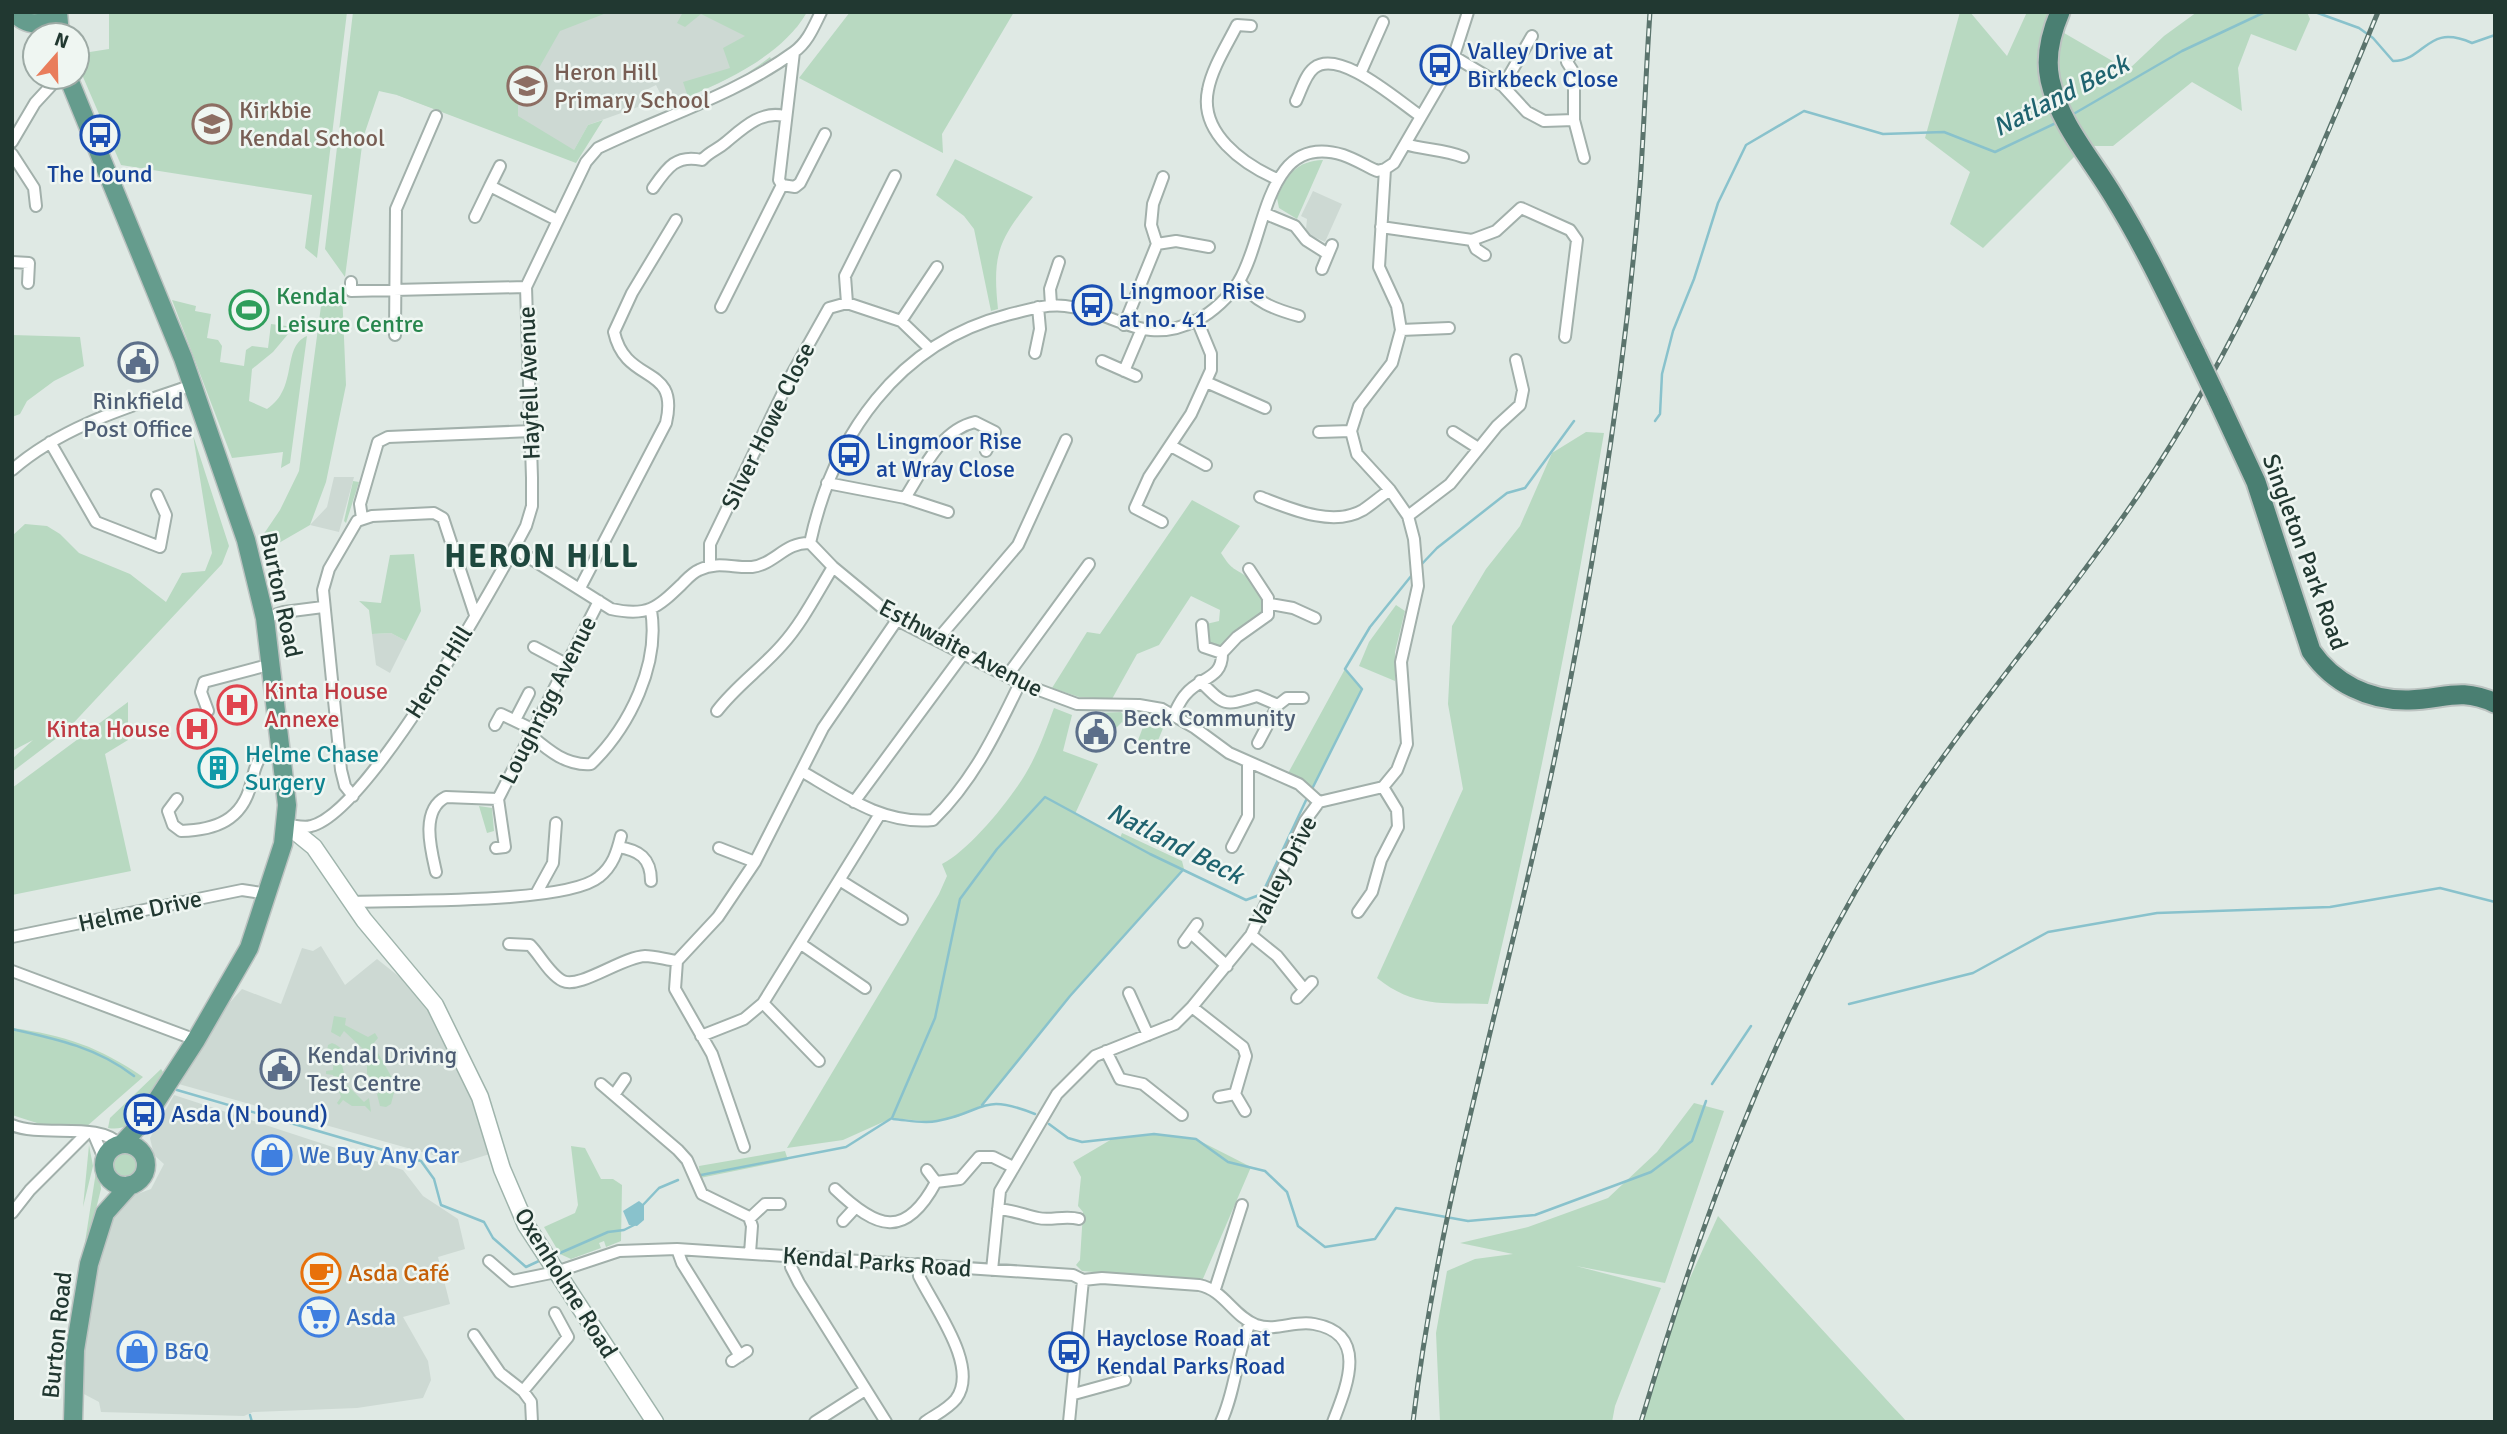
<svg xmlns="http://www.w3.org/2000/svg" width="2507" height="1434" font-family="Signika,sans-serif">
<rect width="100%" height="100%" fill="#dfe9e4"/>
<path fill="#cdd9d3" d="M431 12H807L797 27 757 62 719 83 678 100 663 99 656 85 646 90 649 103 588 125 569 159 397 95Z
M1313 191 1342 204 1325 242 1310 235 1306 229 1307 219 1301 216Z
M334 477H354L339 532 310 525 327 507Z
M391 633 406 641 390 673 376 665 372 634Z
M321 946 345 985 377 959 435 1005 496 1152 461 1163 168 1081 196 1040 242 989 281 1004 302 948 313 951Z
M174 1095 403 1170 423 1196 458 1219 465 1249 438 1257 450 1304 403 1317 428 1361 431 1380 423 1398 357 1408 253 1412 244 1416 101 1412 99 1402 82 1393 79 1381 90 1293 113 1216 129 1197 151 1189 164 1164 154 1155 150 1138Z"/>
<path fill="#b8d9c1" d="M109 12H347L317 258 305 248 312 195 121 165 77 63V54L109 49Z
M353 12H609L560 31 518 105V116L574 150 588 125 603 120 576 163 397 95 379 91 363 138 345 277 325 249Z
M683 12H807C782 55 731 78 688 97L683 82 730 68 723 48 745 36 701 14 685 27 677 23Z
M850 12H1014L942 134 943 153 799 78Z
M1960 12H1970L2007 56 2027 12H2057L2052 26 2128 70 2164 36 2197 12H2307L2310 19 2296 51 2251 34 2238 68 2242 111 2192 82 2113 146H2085L1983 248 1950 224 1970 172 1925 138Z
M770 57 771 59C751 72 692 112 669 105 703 103 744 77 770 57Z
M955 159 1033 197C999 240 992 253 998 309L991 311 974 229 964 216 936 195Z
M1323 160 1297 219 1279 208 1277 198C1287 175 1296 161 1323 160Z
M342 291 346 385 326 482 310 525 265 551 261 538 280 510 299 471 321 306Z
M172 300 196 306 195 311 211 314 207 338 218 340 222 346 220 362 244 366 246 350 252 346 268 348 271 324 294 327 273 352 252 369 249 401 267 409C299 388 281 347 307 336L290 463 281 468 283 452 232 458Z
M12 335 80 337 84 366 54 381 27 401 20 414 12 417Z
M1586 432 1604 433C1571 625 1534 815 1488 1004 1443 1003 1413 1007 1377 978L1463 789 1448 704 1452 626 1486 569 1520 526 1552 453Z
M193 435 229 546 222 564 66 731 12 772V759L33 740 12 751V536L25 524 47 526 60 534 79 553 130 574 166 602 182 573 205 571 212 553Z
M353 481 359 482 346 523 344 521Z
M1192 500 1240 526 1221 553C1233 572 1234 567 1250 579 1261 587 1264 603 1268 615L1222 653 1204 647 1202 625 1219 621 1220 610 1191 596 1159 645 1137 654 1112 699 1079 697 1052 688 1087 632 1100 634Z
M414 554 421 611 406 641 391 633 372 634 369 610 359 601 381 603 390 555Z
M1396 605 1405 611 1395 652V681L1359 666 1369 642Z
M1345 669 1362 689 1309 794 1286 777Z
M128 702V740L105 754 131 871 12 895V788Z
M1054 708 1072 715 1063 751 1098 764 1075 814 1120 838 1122 833 1182 861 1184 869 1070 996 982 1105 958 1117 933 1122 892 1118 843 1140 787 1148 939 894 947 876 942 864C969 851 1011 799 1026 773 1038 753 1046 730 1054 708Z
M1121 712 1128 720V729L1122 722 1116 728 1095 720 1097 713Z
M1154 714 1162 718 1164 726 1154 750 1137 743 1146 719Z
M479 806 492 808 494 831 487 833Z
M334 1016 346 1018 345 1025 368 1037 375 1033 378 1038 373 1044 396 1085 391 1104 386 1107 380 1106 377 1094 382 1090 367 1074V1059L359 1060 357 1055 363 1049 344 1031 340 1037 331 1032Z
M12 1028C65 1035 99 1047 143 1077L86 1127 40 1124 12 1115Z
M332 1043C342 1047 347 1053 349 1064L342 1065 347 1085 364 1102 369 1098 371 1112 365 1106H352L343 1100 339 1105 337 1103 341 1097 333 1075 326 1074V1071L333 1070 334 1052 327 1051 328 1045Z
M161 1069 163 1072 155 1085 157 1087C144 1106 135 1133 108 1128L110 1118Z
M1694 1103 1724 1111 1665 1283 1576 1266 1661 1288 1615 1406 1612 1422H1440L1436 1333 1447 1271 1475 1259 1513 1254 1460 1243 1528 1227 1608 1198 1657 1152Z
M1154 1134 1196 1139 1251 1167 1202 1281 1082 1271 1076 1265 1080 1260 1083 1212 1078 1206 1081 1177 1073 1162 1112 1139Z
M89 1145 93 1166 83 1207Z
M571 1146 585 1148 601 1179H613L622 1185 621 1241 606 1247 604 1241 599 1243 601 1248 571 1259 560 1254 544 1227 575 1213 578 1205Z
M785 1151 788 1160 700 1178 699 1166Z
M113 1165a12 12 0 1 1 24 0a12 12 0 1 1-24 0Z
M98 1159 101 1189 84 1257 83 1255Z
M1718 1216 1907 1422H1641L1671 1320Z"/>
<path fill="#89c2cc" d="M639 1201 644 1205V1220L637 1226 629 1225 623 1211Z"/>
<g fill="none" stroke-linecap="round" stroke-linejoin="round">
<path stroke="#89c2cc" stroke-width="2.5" d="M2315 12 2359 28 2373 38 2393 61C2427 60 2426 23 2472 43L2495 35
M2070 116 2182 51 2265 12
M1655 421 1660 414 1662 374 1673 331 1694 279 1718 203 1746 145 1804 111 1883 134 1944 132 1995 152 2058 122
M1419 567 1437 548 1507 493 1525 488 1574 421
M1311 791 1362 689 1345 669 1370 627 1412 575
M1849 1004 1973 973 2048 932 2157 913 2330 907 2440 888 2495 902
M12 1029C57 1039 98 1048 134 1076
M1712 1084 1751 1026
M177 1090 421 1161 434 1179 441 1205 484 1222 493 1238 526 1267 541 1260
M982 1105 1070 996 1182 871
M893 1119C907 1120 923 1124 937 1121 986 1112 980 1092 1035 1114
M1049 1124 1068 1138 1082 1142 1154 1134 1196 1139 1228 1162 1265 1171 1287 1192 1298 1226 1325 1247 1375 1239 1396 1208 1468 1221 1535 1215 1651 1172 1692 1141 1706 1101
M701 1175 846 1147 892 1118 935 1018 960 899 997 849 1045 797 1150 854 1246 900 1262 894 1308 796
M642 1206 659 1188 678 1180
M560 1253 608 1232 624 1230 634 1225
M250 1415 252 1422"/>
<g stroke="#a2b0ab" stroke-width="14">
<path id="minor" d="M1251 26 1237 25C1227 45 1212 68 1208 90 1199 133 1243 164 1277 179
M1571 54 1567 62 1574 73V120L1584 158
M1453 56 1503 86 1527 112 1544 121 1574 120
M1360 74 1383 22
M1503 86 1532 36
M1296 101C1301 91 1305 75 1314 68 1339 48 1397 100 1419 115
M12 142 35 103 59 77
M1405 144C1424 150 1444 149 1463 157
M12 154 34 188 36 206
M782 185 795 187 800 183 825 134
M490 186 500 166
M653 188C667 168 676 154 702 160 710 151 717 150 725 143 742 129 761 110 784 116
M1266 214 1295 226 1306 240 1328 254
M475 217 490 186 557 220
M1381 227 1472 240 1496 231 1521 208 1570 230 1577 240 1565 337
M1472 240 1476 249 1485 255
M1157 244 1176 241 1209 247
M12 262 29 263 28 283
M1322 269 1332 245
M1239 281C1255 302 1274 309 1299 316
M351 282V291L526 287
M847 303 845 276 895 176
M1051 305 1050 289 1059 262
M721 307 782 185 779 180 794 52
M901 321 937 267
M1124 325 1157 244 1151 225 1153 204 1163 177
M1401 330 1449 328
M395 335 396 209 436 116
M1035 353 1040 329 1038 307
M1102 361 1136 376
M1124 371 1141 331
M1206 382 1265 408
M1319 432 1351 431
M1453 432 1478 448
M50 442 96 522 160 547 166 515 157 495
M1171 446 1206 465
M12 470C62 426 131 406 193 385
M827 483 905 498C923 470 940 430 975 422L995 432 986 451
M1260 497C1289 508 1332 528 1363 510 1372 504 1381 496 1390 490
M905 498 948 512
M1408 516 1450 484 1497 426 1520 405 1523 390 1516 360
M362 518 360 504 378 442 388 437 531 431
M1162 522 1135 508 1149 477 1191 414 1211 370V354L1197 320
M810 543C833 436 898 343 1007 315 1027 310 1045 304 1065 306 1115 311 1143 348 1197 320 1212 313 1231 295 1239 281 1267 235 1265 131 1343 155 1355 159 1366 166 1377 171L1385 169
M514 548 611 609C648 617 657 608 682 584 687 579 692 573 699 570 717 561 733 568 752 567 775 564 785 542 810 543L833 567 897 620 1020 683 1077 704 1139 705 1162 709 1195 728 1229 753 1299 784 1319 802
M710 565V544L792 374 829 308 847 303 901 321 929 348
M580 588 666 423C680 363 626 386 614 332L632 293 676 220
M1270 604 1293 608 1315 618
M265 618 284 612 323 607
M1202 625 1204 647 1222 653
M937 640 1018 545 1066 440
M534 647 566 664
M1007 676 1089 564
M1200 681C1226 707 1224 706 1257 696L1278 705 1287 698H1303
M208 711 201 692 204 682 272 664
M717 711C736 686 761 669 782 645 802 623 817 593 833 567
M1174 714C1177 708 1181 699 1186 694 1200 677 1223 679 1222 653L1237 637 1268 615V598L1249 569
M515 720 529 693
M495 725 501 714 532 729
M529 734C548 750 566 766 591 764 630 726 660 664 651 610
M1258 743 1278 705
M803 772C844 796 884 825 933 820 973 781 996 733 1020 683
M353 796 345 786 341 770 323 590 329 569 357 521 372 516 434 513 443 518 475 615
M177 799 168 811 173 825 181 831C216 830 242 820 251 784 254 774 254 767 260 758L282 753
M498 799 599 601
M854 802 964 653
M290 825C297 826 305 828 311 826 368 813 496 583 526 526L532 506V478L526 287 586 162 598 148C664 116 735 95 794 52 808 42 814 26 821 12
M618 847C639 850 651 858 651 881
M1232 847 1248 816V762
M719 848 755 862
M436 872C431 850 420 810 446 797L498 799 505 847 496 848
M841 881 902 919
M536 894 553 863 556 823
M351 902C399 900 567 904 599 877 613 866 617 852 621 836
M1358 912 1372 892 1381 860 1398 827 1397 810 1383 787
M1191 933 1227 966
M1251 935 1277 956 1303 988
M12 937 242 890 268 894
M1184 942 1197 924
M509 944 530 945C540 955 550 975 563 981 580 989 622 957 645 956 655 956 667 960 677 961
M801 944 865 988
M12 971 196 1040
M1129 993 1148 1035
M1297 998 1312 982
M763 1003 819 1061
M1192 1007 1243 1047 1246 1056 1235 1094 1245 1111
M701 1036 744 1019 763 1003 880 814
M1106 1051 1120 1079 1143 1084 1182 1115
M601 1084 678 1150 687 1160 702 1194 749 1217 752 1226 750 1253
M614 1095 625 1079
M1219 1097 1235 1094
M12 1125C42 1138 100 1121 120 1145
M94 1135 105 1161
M744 1147 712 1054 675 989 677 961 718 917 755 862 823 728 897 620
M927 1170 936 1182
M936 1182 960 1179 979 1157H993L1013 1167
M835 1189C877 1229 905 1240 936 1182
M998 1209C1013 1210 1024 1215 1038 1218 1051 1221 1065 1215 1079 1219
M12 1213 30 1190 87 1133
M750 1218 765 1204H780
M843 1221 855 1208
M677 1249 682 1263 740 1356
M791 1256V1267L799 1283 886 1422
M489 1261 512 1281 556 1272 619 1251 677 1249 1073 1275 1083 1280 1102 1278 1199 1285C1224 1290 1233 1316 1256 1325 1277 1332 1294 1320 1314 1324 1370 1334 1346 1388 1333 1422
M918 1264 919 1276C934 1307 980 1367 956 1399 948 1409 935 1415 925 1422
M992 1270 1000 1191 1057 1094 1095 1056 1175 1024 1192 1007 1251 935 1305 821 1319 802 1383 787 1397 770 1407 744 1401 662 1418 586 1414 539 1408 516 1390 490 1357 454 1351 431 1359 406 1392 363 1401 330 1397 306 1379 267 1385 169 1394 163 1451 65 1468 12
M1215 1289 1242 1205
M474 1335 500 1373 523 1391
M732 1361 747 1351
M1074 1394 1125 1380
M532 1422 531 1402 523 1391 568 1337 555 1313
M815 1422 865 1390
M1069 1422 1083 1280
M1221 1422C1236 1390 1236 1355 1250 1323"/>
</g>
<g stroke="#9fb4ac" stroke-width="19">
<path id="secondary" d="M287 825 314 847 364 920 435 1005 480 1097 502 1169 526 1225 655 1422"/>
</g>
<g stroke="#bcc3c1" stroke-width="21">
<path id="primary" d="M14 12C26 27 43 27 55 12
M58 12 60 35
M68 77 183 358 246 540 265 618 287 805 283 844 249 948 196 1040 144 1120 122 1144
M104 1165a21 21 0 1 1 42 0a21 21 0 1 1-42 0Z
M73 1422 75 1350 89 1264 105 1213 130 1185"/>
</g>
<g stroke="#bcc3c1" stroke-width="23">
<path id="trunk" d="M2060 12C2051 33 2045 57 2050 80 2060 125 2091 158 2114 197 2145 247 2170 301 2196 354
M2218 400 2256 482 2311 651C2333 683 2369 701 2409 700 2445 699 2460 687 2495 703"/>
</g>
<use href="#minor" stroke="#fff" stroke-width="10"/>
<use href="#secondary" stroke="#fff" stroke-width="16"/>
<use href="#primary" stroke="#659c8d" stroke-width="18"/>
<use href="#trunk" stroke="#4a7f72" stroke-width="19"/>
<g stroke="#5b746d" stroke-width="5">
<path id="rail" d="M1413 1422C1440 1192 1511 972 1557 747 1595 562 1625 373 1640 185 1644 127 1646 70 1650 12
M1641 1422C1700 1224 1770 1029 1879 852 1957 726 2056 616 2139 494 2240 345 2310 178 2378 12"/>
</g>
<use href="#rail" stroke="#eff6f2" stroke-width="2.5" stroke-dasharray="8" stroke-linecap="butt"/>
<g stroke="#bcc3c1" stroke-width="23" stroke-linecap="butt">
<path id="trunk-bridge" d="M2196 354 2218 400"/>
</g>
<use href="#trunk-bridge" stroke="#4a7f72" stroke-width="19"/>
</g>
<defs>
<g id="bus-ring" transform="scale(2.0125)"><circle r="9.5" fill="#eff6f2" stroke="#1a4fb4" stroke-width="1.5"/><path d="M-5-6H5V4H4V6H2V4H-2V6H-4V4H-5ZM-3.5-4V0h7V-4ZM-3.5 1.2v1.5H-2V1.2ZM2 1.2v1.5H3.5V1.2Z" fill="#1a4fb4"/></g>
<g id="school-ring" transform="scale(2.0125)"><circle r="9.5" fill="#eff6f2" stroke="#8d6e63" stroke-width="1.5"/><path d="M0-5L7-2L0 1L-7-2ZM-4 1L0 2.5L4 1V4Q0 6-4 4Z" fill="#8d6e63"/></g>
<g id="stadium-ring" transform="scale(2.0125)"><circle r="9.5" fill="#eff6f2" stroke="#2e9e5b" stroke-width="1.5"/><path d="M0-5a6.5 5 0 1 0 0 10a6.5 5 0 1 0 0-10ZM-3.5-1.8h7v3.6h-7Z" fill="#2e9e5b"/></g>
<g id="civic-ring" transform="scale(2.0125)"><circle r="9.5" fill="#eff6f2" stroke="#5c6f8a" stroke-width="1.5"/><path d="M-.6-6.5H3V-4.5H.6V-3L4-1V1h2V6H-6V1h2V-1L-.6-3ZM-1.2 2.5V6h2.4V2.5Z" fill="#5c6f8a"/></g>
<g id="hospital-ring" transform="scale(2.0125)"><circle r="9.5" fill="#eff6f2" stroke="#e0444e" stroke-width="1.5"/><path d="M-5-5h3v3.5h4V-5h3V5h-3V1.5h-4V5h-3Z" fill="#e0444e"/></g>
<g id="building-ring" transform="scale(2.0125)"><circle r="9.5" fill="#eff6f2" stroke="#0f9aa8" stroke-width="1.5"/><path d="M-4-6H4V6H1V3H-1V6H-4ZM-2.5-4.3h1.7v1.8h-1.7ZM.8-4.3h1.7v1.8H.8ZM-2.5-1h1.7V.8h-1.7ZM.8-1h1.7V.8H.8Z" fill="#0f9aa8"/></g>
<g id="shop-ring" transform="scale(2.0125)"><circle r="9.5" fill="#eff6f2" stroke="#3f7fe0" stroke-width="1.5"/><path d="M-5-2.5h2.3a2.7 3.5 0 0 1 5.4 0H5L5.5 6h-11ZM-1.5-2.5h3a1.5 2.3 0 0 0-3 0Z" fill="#3f7fe0"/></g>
<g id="cafe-ring" transform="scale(2.0125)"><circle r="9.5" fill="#eff6f2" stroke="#e8710a" stroke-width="1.5"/><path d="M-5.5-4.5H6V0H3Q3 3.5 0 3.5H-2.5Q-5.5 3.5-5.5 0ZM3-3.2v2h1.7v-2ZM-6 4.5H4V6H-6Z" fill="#e8710a"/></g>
<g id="supermarket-ring" transform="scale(2.0125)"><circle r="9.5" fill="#eff6f2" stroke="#3f7fe0" stroke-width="1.5"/><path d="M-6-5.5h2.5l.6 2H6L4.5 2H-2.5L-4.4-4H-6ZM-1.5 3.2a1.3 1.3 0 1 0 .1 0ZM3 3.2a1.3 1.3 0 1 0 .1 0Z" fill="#3f7fe0"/></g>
</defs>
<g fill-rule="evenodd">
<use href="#bus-ring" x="1440" y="65"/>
<use href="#school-ring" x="527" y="86"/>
<use href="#school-ring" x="212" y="124"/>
<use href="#bus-ring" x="100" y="135"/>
<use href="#bus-ring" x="1092" y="305"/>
<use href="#stadium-ring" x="249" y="310"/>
<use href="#civic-ring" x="138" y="362"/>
<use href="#bus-ring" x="849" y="455"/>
<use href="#hospital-ring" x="237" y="705"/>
<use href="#hospital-ring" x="197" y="729"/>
<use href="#civic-ring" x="1096" y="732"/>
<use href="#building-ring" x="218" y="768"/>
<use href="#civic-ring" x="280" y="1069"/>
<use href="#bus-ring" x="144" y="1114"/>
<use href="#shop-ring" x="272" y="1155"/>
<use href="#cafe-ring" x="321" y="1273"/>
<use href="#supermarket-ring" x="319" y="1317"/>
<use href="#shop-ring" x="137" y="1351"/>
<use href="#bus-ring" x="1069" y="1352"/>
</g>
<g text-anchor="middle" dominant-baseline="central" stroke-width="5" stroke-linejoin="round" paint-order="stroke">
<g font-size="24" fill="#164399" stroke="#eff6f2" text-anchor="start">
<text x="1467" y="51">Valley Drive at<tspan x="1467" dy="28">Birkbeck Close</tspan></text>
<text x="100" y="174" text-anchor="middle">The Lound</text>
<text x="1119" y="291">Lingmoor Rise<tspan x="1119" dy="28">at no. 41</tspan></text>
<text x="876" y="441">Lingmoor Rise<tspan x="876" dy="28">at Wray Close</tspan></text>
<text x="171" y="1114">Asda (N bound)</text>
<text x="1096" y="1338">Hayclose Road at<tspan x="1096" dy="28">Kendal Parks Road</tspan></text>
</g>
<g font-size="24" fill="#785e54" stroke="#eff6f2" text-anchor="start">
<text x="554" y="72">Heron Hill<tspan x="554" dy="28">Primary School</tspan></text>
<text x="239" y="110">Kirkbie<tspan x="239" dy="28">Kendal School</tspan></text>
</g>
<g font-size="24" fill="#27864d" stroke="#eff6f2" text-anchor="start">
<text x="276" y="296">Kendal<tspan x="276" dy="28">Leisure Centre</tspan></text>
</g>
<g font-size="24" fill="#213831" stroke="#eff6f2">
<text transform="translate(529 383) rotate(-92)">Hayfell Avenue</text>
<text transform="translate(768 426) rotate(-64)">Silver Howe Close</text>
<text transform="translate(2305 552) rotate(70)">Singleton Park Road</text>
<text transform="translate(281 595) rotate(78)">Burton Road</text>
<text transform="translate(961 648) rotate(28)">Esthwaite Avenue</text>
<text transform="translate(439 672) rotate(-58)">Heron Hill</text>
<text transform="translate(548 700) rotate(-63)">Loughrigg Avenue</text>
<text transform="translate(1283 871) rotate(-63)">Valley Drive</text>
<text transform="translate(140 911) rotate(-12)">Helme Drive</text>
<text transform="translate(877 1262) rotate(4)">Kendal Parks Road</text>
<text transform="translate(566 1283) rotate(58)">Oxenholme Road</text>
<text transform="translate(57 1335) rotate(-84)">Burton Road</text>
</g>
<g font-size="24" fill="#4e5e75" stroke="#eff6f2" text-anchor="start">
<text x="138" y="401" text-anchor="middle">Rinkfield<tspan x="138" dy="28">Post Office</tspan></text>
<text x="1123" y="718">Beck Community<tspan x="1123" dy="28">Centre</tspan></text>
<text x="307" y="1055">Kendal Driving<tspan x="307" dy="28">Test Centre</tspan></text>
</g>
<g font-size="24" fill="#be3a42" stroke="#eff6f2" text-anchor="start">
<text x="264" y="691">Kinta House<tspan x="264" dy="28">Annexe</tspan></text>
<text x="170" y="729" text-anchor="end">Kinta House</text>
</g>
<g font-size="24" fill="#0d838f" stroke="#eff6f2" text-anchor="start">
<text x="245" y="754">Helme Chase<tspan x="245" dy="28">Surgery</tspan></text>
</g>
<g font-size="24" fill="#366cbe" stroke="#eff6f2" text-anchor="start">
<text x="299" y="1155">We Buy Any Car</text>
<text x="346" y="1317">Asda</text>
<text x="164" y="1351">B&amp;Q</text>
</g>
<g font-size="24" fill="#c56008" stroke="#eff6f2" text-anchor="start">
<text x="348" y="1273">Asda Café</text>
</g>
<g font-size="26" font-style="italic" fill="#1f636f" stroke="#eff6f2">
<text transform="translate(2061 96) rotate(-27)">Natland Beck</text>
<text transform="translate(1175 844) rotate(27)">Natland Beck</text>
</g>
<g font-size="32" font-weight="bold" letter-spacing="2" fill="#1e483e" stroke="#eff6f2">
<text x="542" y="556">HERON HILL</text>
</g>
</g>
<rect width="2507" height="1434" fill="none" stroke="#213831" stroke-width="28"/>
<g transform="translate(56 56) rotate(20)"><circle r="33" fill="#eff6f2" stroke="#9daaa5" stroke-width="2"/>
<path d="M0-5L12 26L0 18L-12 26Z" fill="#e97d5c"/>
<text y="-10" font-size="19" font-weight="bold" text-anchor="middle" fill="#213831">N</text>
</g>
</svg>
